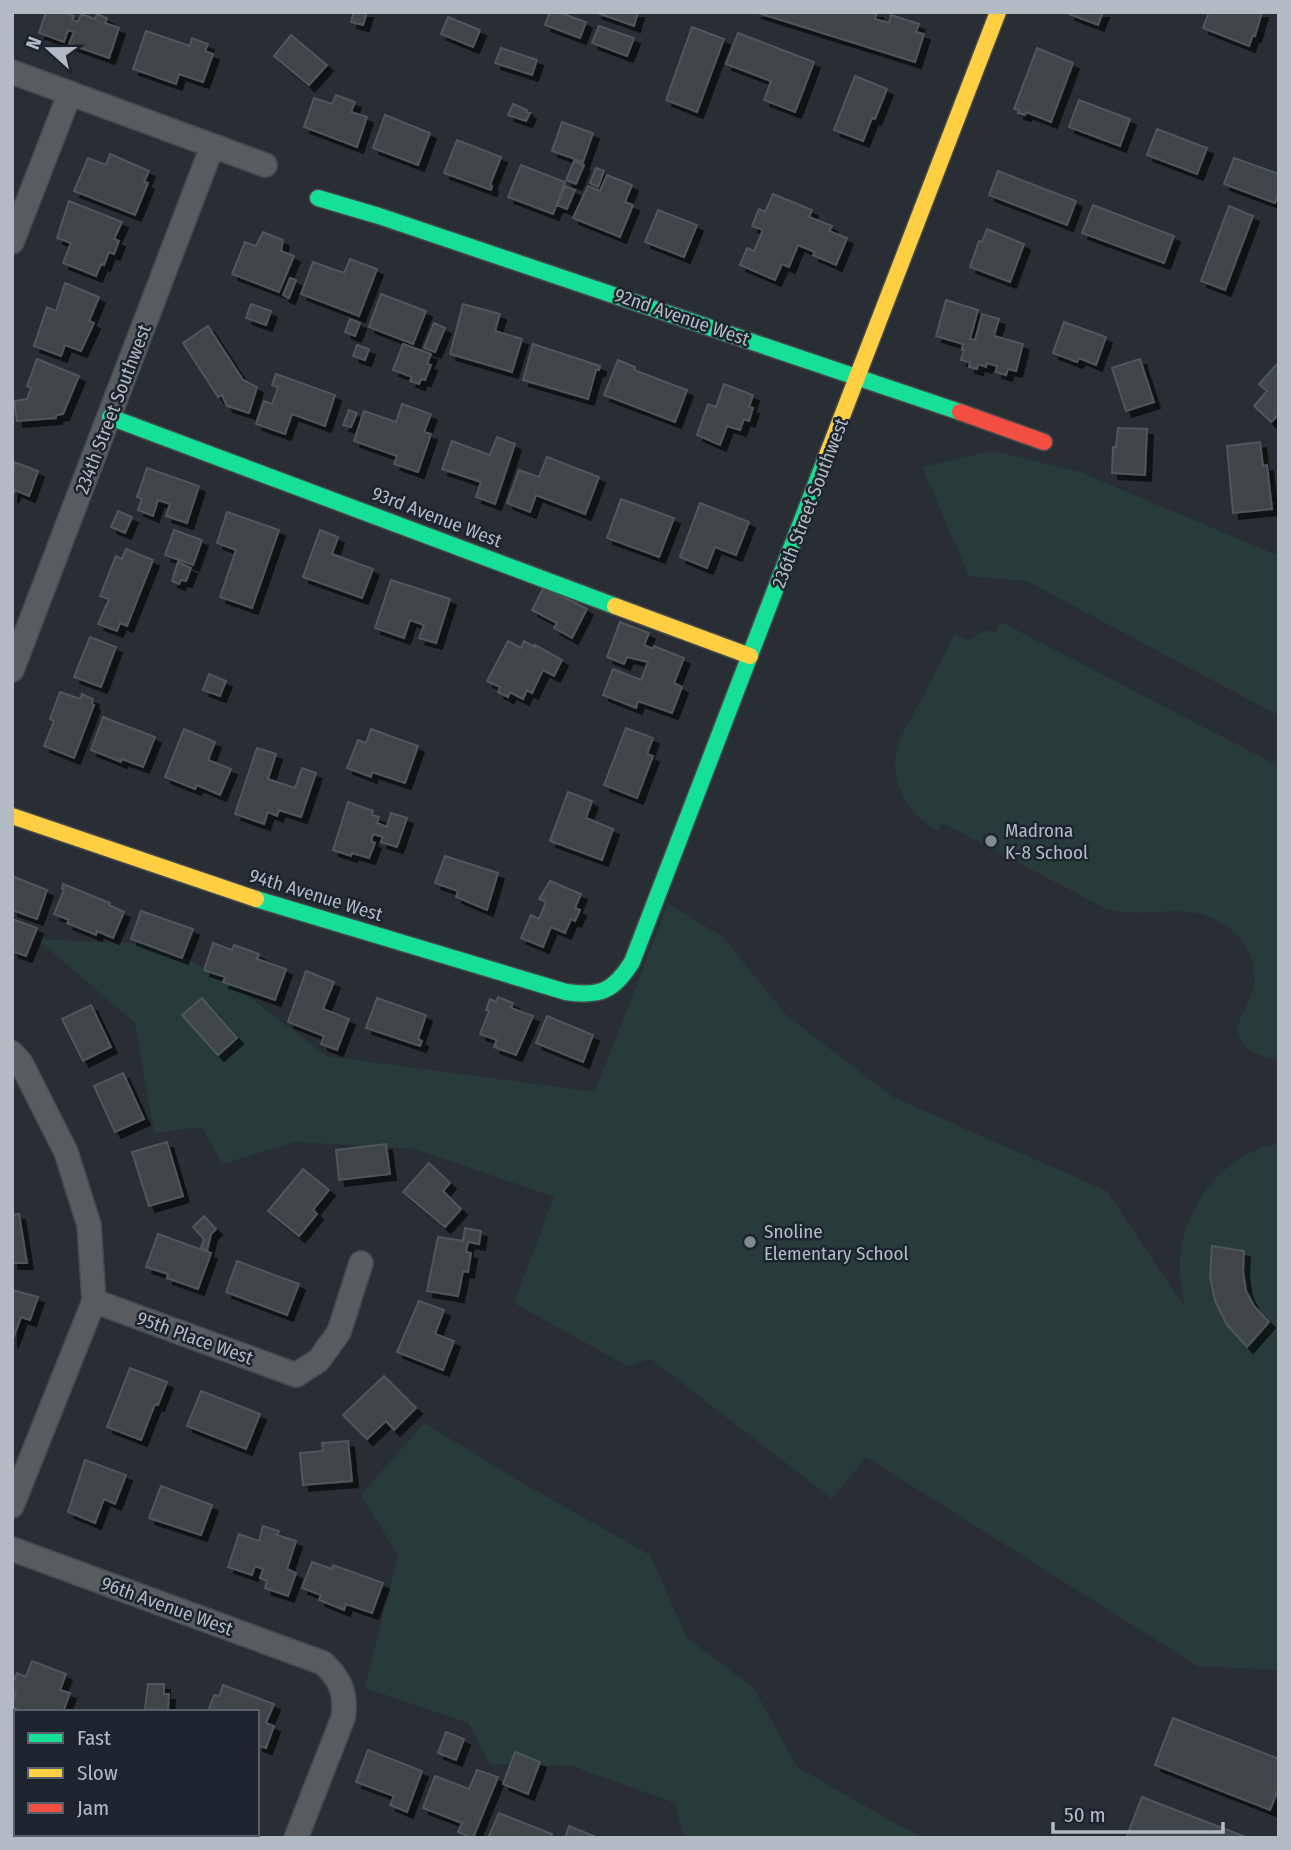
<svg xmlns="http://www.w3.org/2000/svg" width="1291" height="1850" font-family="'Fira Sans Condensed',sans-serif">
<defs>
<filter id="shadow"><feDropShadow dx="6" dy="6" stdDeviation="0" flood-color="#0009"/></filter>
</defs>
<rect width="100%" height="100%" fill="#282e33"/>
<path fill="#283a3a" d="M993 451 1080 472 1279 556V716L1027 581 969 576 922 467Z
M1001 622 1279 766V1060C1255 1056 1229 1046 1241 1016 1246 1006 1252 997 1254 986 1257 965 1249 946 1234 932 1189 894 1151 923 1104 908L943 823 938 831C906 813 885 778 900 741 905 727 913 715 920 702 931 680 943 657 955 634L968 640 987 630 994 633Z
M668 904 723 937 786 1015 893 1097 1107 1191 1185 1308C1184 1296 1180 1283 1180 1270 1179 1211 1221 1154 1279 1143V1670L1197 1666 866 1457 832 1499 651 1359 627 1366 514 1303 554 1197 415 1149 296 1142 222 1164 202 1127 154 1133 135 1023 37 939 164 945 242 991 326 1056 595 1092Z
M424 1423 521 1482 650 1555 687 1638 753 1687 797 1767 900 1826 925 1838H690L682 1833 675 1803 572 1766 490 1764 468 1723 365 1688 398 1555 361 1495Z"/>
<path fill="#40454a" stroke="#50565b" stroke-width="2" filter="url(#shadow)" d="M46 12H64L74 16 72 20 78 22 81 14 95 19 97 14 107 18 105 23 119 28 109 58 69 44 74 32 68 30 64 42 39 33Z
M354 12H367L363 25 351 22Z
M550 12H558L586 22 580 38 545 25Z
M595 12H638L634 26Z
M755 12H877L875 19 889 23 891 15 919 24 916 32 924 34 915 62Z
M1070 12H1103L1098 25 1069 14Z
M1209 12H1262L1255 36 1253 35 1249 46 1203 28Z
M448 17 480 30 473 47 441 34Z
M599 26 634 38 627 56 592 43Z
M692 27 724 39 697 112 666 100Z
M146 31 190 46 192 38 208 44 205 51 213 54 203 82 179 74 176 84 133 69Z
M738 33 814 62 795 112 764 100 771 81 726 64Z
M291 35 327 65 309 85 274 56Z
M501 48 537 60 532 75 495 63Z
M1037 48 1073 63 1051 122 1026 112 1025 115 1018 113 1019 110 1014 109Z
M855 76 887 89 875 119 872 118 863 141 834 130Z
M336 95 355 102 351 112 367 117 357 147 304 127 314 98 332 104Z
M1079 100 1130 119 1120 146 1069 127Z
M513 104 527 110 526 112 530 113 526 121 508 115Z
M385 115 430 133 418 165 373 148Z
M562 122 593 133 583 162 552 151Z
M1157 129 1207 148 1197 174 1147 155Z
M457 140 501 157 490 185 492 186 491 190 444 173Z
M110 154 149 171 144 182 148 183 135 215 74 191 88 158 106 165Z
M1234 158 1279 174V192L1275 203 1224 184Z
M574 161 584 165 576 184 566 180Z
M521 165 565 182 553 214 508 197Z
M596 168 604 171 598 187 590 183Z
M998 171 1076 201 1067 225 989 195Z
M607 175 632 185 625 202 633 205 620 237 573 218 588 186 600 191Z
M565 186 575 190 567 209 557 205Z
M773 194 812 210 809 217 832 226 829 231 847 238 836 265 813 255 815 252 798 245 789 267 782 264 775 280 740 265 747 248 754 251 763 230 752 226 759 209 765 212Z
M69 201 122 222 114 239 119 241 114 254 109 252 104 265 101 264 96 276 63 263 71 243 57 238Z
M1093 205 1174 236 1164 263 1082 233Z
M1229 206 1253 216 1225 290 1201 281Z
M658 210 697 225 684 257 645 242Z
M987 229 1024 244 1010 282 970 267 979 241 982 242Z
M263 232 283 240 281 251 294 256 279 292 232 274 245 242 256 246Z
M350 259 377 269 359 316 301 294 313 262 344 273Z
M290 278 296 280 289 298 283 295Z
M65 283 99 297 89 321 94 323 81 351 65 345 61 356 34 346 47 307 56 311Z
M381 294 426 311 413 344 369 327Z
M946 300 978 310 970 339 975 340 982 314 999 319 994 336 1023 344 1016 371 1008 369 1006 375 996 372 997 366 987 363 986 367 978 364 977 369 969 367 970 362 961 360 964 350H962L963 344 936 336Z
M251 304 271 311 266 325 246 318Z
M463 304 500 314 495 331 522 339 512 372 450 354Z
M350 319 360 323 355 336 345 332Z
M1064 322 1106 337 1096 365 1079 358 1077 362 1053 353Z
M434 323 445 328 435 352 424 348Z
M208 326 243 380 257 387 249 413 227 406 222 395 218 397 183 343Z
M403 344 431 354 427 364 431 365 425 380 421 379 419 384 410 381 412 377 393 370Z
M533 344 600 366 599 370H596L588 399 523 380Z
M357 345 369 349 365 360 353 356Z
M37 359 79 376 63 414 56 415V418L17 421 14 401 27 399 31 388 27 386Z
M1140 359 1154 402 1126 411 1112 368Z
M618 360 635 367 634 370 687 390 675 422 604 395Z
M1279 362V414L1271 422 1254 406 1267 391 1259 384Z
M276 374 335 395 325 426 292 414 285 434 256 424 264 401 272 404 278 387 272 385Z
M724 384 753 395 749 407 753 408 749 421 744 419 740 430 727 426 720 445 697 435 708 404 716 407Z
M402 404 431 414 424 432 431 434 418 472 394 464 397 456 354 441 364 411 396 422Z
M349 410 357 413 351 427 343 425Z
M1118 428 1147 429 1145 475 1112 473 1113 447H1116Z
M497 437 515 444 495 504 476 497 481 482 442 469 452 441 490 455Z
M1260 442 1263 466 1267 465 1272 509 1233 513 1227 446Z
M547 457 599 477 585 514 536 495 530 512 507 503 519 470 539 477Z
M14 462 38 471 29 496 15 490 12 497Z
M147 468 199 486 187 523 166 516 170 504 158 500 153 516 138 510 142 499 137 497Z
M621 499 674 518 659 557 607 538Z
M700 503 749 522 736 555 715 547 707 568 680 557Z
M118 511 132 517 125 533 111 527Z
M227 512 279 530 252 608 220 597 236 550 217 543Z
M174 530 202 540 193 565 165 555Z
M320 530 338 537 332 554 373 569 362 598 303 577Z
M126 549 153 560 127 626 120 623 117 631 98 624 109 599 100 596 116 556 122 559Z
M178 562 191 568 186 581 181 580 179 584 172 581Z
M391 580 450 599 436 643 419 638 424 625 410 620 404 638 375 628Z
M544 587 587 609 572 638 554 628 557 623 532 610Z
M620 622 649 633 644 645 653 649 654 646 684 658 674 683 682 687 672 713 638 701 636 708 603 695 613 669 641 680 648 662 627 657 624 664 607 657Z
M90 637 116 647 101 687 74 677Z
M508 641 521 648 524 641 535 647V645L562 660 554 676 543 670 532 693 527 690 523 699 510 692 508 697 498 692 500 687 487 681Z
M209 674 226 681 220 696 203 690Z
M60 692 80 699 82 694 93 699 92 704 94 705 74 758 44 746 54 721 50 719Z
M103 717 155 737 143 767 122 759 121 762 91 750Z
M626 728 653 738 647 754 653 756 637 798 604 785Z
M184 729 215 742 208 760 231 769 220 795 197 785 195 789 165 777Z
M371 729 418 746 405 783 372 772 371 777 347 768 358 740 366 743Z
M257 748 276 754 268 779 295 788 302 768 316 773 301 817 279 810 277 816 268 812 264 824 235 814Z
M568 792 592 801 586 818 613 829 602 860 550 841Z
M348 802 373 811 372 815 379 817 377 823 387 827 391 813 407 818 397 847 381 842 383 837 373 834 371 841 375 843 369 858 352 853 351 856 333 850Z
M445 856 498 873 487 910 456 897 458 891 435 883Z
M12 876 47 890 37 919 12 910Z
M550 881 581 894 575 908 580 910 575 921 571 919 565 933 551 927 543 947 521 938 531 915 539 919 546 902 539 899Z
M63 884 110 903 109 905 124 912 113 938 97 931 96 935 67 923 69 920 54 914 64 890 62 889Z
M141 911 193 929 182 958 131 939Z
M12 919 37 928 26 956 12 951Z
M213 943 232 950 234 945 259 954 257 959 286 969 275 1000 223 982 225 977 204 970Z
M306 971 334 982 323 1009 349 1019 337 1050 321 1044 324 1036 288 1022Z
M498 997 513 1003 511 1008 533 1016 516 1055 494 1047 497 1040 480 1034 489 1011 486 1010 490 999 496 1002Z
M202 998 237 1038 218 1055 182 1015Z
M377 998 426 1015 418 1039 422 1041 420 1046 366 1028Z
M91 1005 111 1047 83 1061 62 1019Z
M547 1016 593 1035 583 1062 536 1043Z
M123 1073 144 1119 115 1132 94 1086Z
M167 1142 183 1196 149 1206 132 1152Z
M386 1144 390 1174 339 1180 336 1150Z
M429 1163 450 1183 443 1191 461 1209 445 1227 403 1192Z
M303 1169 329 1190 313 1210 317 1214 299 1236 268 1211Z
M19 1214 27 1263H12V1215Z
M204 1216 216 1229 211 1234 207 1251 201 1248 204 1239 193 1227Z
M465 1228 481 1231 479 1244 468 1242 466 1252 471 1253 468 1272 463 1271 458 1296 427 1291 438 1237 463 1241Z
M158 1234 211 1253 198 1289 167 1278 168 1274 146 1267Z
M1212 1246 1244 1251 1243 1271 1246 1291 1254 1306 1269 1322 1247 1347 1227 1325 1215 1301 1210 1276Z
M237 1261 299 1284 287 1315 226 1292Z
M12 1290 38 1297 30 1320 21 1317 12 1342Z
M419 1301 444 1310 435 1334 454 1341 443 1370 397 1352Z
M130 1368 167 1382 158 1405 155 1404 141 1440 107 1427Z
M384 1376 416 1408 394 1430 386 1421 367 1439 343 1415Z
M201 1391 260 1414 246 1449 187 1426Z
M348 1441 352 1481 303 1485 300 1453 323 1451 322 1443Z
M85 1460 126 1475 115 1504 104 1499 95 1523 68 1512Z
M161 1486 212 1505 201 1535 149 1518Z
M263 1526 279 1531 277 1535 296 1541 287 1569 296 1573 288 1596 265 1588 267 1581 260 1578 263 1569 255 1566 252 1575 228 1567 239 1534 259 1541Z
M312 1562 332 1569 333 1565 383 1583 372 1613 346 1604 344 1610 319 1600 321 1595 302 1588Z
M32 1661 66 1674 60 1690 70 1693 63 1712H25L12 1707 16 1692 12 1691V1685L17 1673 26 1677Z
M148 1684H164V1694H169L168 1710 145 1709Z
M223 1685 274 1704 266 1723 274 1726 266 1748 257 1745V1712H208L214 1695 219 1696Z
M1173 1718 1279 1759V1787L1270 1810 1155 1765Z
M446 1732 464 1739 456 1760 438 1753Z
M368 1750 422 1771 407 1812 390 1805 394 1796 356 1782Z
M515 1752 540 1762 528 1794 503 1784Z
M477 1770 498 1777 473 1838 458 1832 462 1823 423 1808 435 1776 469 1789Z
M1142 1797 1248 1838H1126Z
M499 1813 552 1834 551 1838H488Z
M569 1826 598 1838H565Z
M161 1834H234L238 1836 237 1838H160Z"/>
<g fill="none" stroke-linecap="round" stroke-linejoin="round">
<g stroke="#464a4e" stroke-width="26">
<path id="street" d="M12 72 265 165
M12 242 70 93
M12 670 212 147
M12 1053 21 1063 66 1152 89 1225 94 1301 12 1506
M94 1301 296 1375 319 1360 339 1332 361 1263
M12 1549 323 1663C340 1678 347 1694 343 1718L296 1838"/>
</g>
<g stroke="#464a4e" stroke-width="19">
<path id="fast" d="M318 198 379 216 960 412
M110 417 615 606
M256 899 566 992C600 997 614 991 632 962L827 455"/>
</g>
<g stroke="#464a4e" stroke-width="19">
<path id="slow" d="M827 455 998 12
M615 606 750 656
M12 816 256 899"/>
</g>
<g stroke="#464a4e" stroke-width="19">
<path id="jam" d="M960 412 1044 442"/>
</g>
<use href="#street" stroke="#585c61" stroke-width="23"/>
<use href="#fast" stroke="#16e098" stroke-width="16"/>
<use href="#slow" stroke="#ffcf43" stroke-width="16"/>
<use href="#jam" stroke="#f24e42" stroke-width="16"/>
</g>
<g fill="#828a91" stroke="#1c252d" stroke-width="2.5">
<circle cx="991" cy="841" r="7"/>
<circle cx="750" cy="1242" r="7"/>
</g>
<g text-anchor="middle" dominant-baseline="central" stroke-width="5" stroke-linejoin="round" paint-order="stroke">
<g font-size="19" fill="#b2bbc4" stroke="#1c252d">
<text transform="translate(682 317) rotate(19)">92nd Avenue West</text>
<text transform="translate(113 409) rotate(-69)">234th Street Southwest</text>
<text transform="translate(810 503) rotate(-69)">236th Street Southwest</text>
<text transform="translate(437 517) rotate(21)">93rd Avenue West</text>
<text transform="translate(316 895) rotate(17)">94th Avenue West</text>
<text transform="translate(195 1338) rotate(20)">95th Place West</text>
<text transform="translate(167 1606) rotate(20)">96th Avenue West</text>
</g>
<g font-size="19" fill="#b2bbc4" stroke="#1c252d" text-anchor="start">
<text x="1005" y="830">Madrona<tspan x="1005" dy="22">K-8 School</tspan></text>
<text x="764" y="1231">Snoline<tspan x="764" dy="22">Elementary School</tspan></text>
</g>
</g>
<rect width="1291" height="1850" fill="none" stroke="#b2bbc4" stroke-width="28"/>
<rect x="14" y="1710" width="245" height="126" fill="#1c252d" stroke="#586169" stroke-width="2"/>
<rect x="28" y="1733" width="35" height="10" fill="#16e098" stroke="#586169" stroke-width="2"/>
<text x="77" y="1745" font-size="21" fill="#b2bbc4">Fast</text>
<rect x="28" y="1768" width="35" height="10" fill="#ffcf43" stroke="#586169" stroke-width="2"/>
<text x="77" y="1780" font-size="21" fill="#b2bbc4">Slow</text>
<rect x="28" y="1803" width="35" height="10" fill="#f24e42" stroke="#586169" stroke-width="2"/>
<text x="77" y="1815" font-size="21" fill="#b2bbc4">Jam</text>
<g transform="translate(49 49) rotate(291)" stroke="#1c252d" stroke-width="5" paint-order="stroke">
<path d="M0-5L12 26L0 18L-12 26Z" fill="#b2bbc4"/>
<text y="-10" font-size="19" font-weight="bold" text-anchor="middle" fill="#b2bbc4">N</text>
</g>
<path d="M1053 1822v10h170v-10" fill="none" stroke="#b2bbc4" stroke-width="3.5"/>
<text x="1064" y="1822" font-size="21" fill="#b2bbc4" stroke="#1c252d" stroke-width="5" paint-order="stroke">50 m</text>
</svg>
